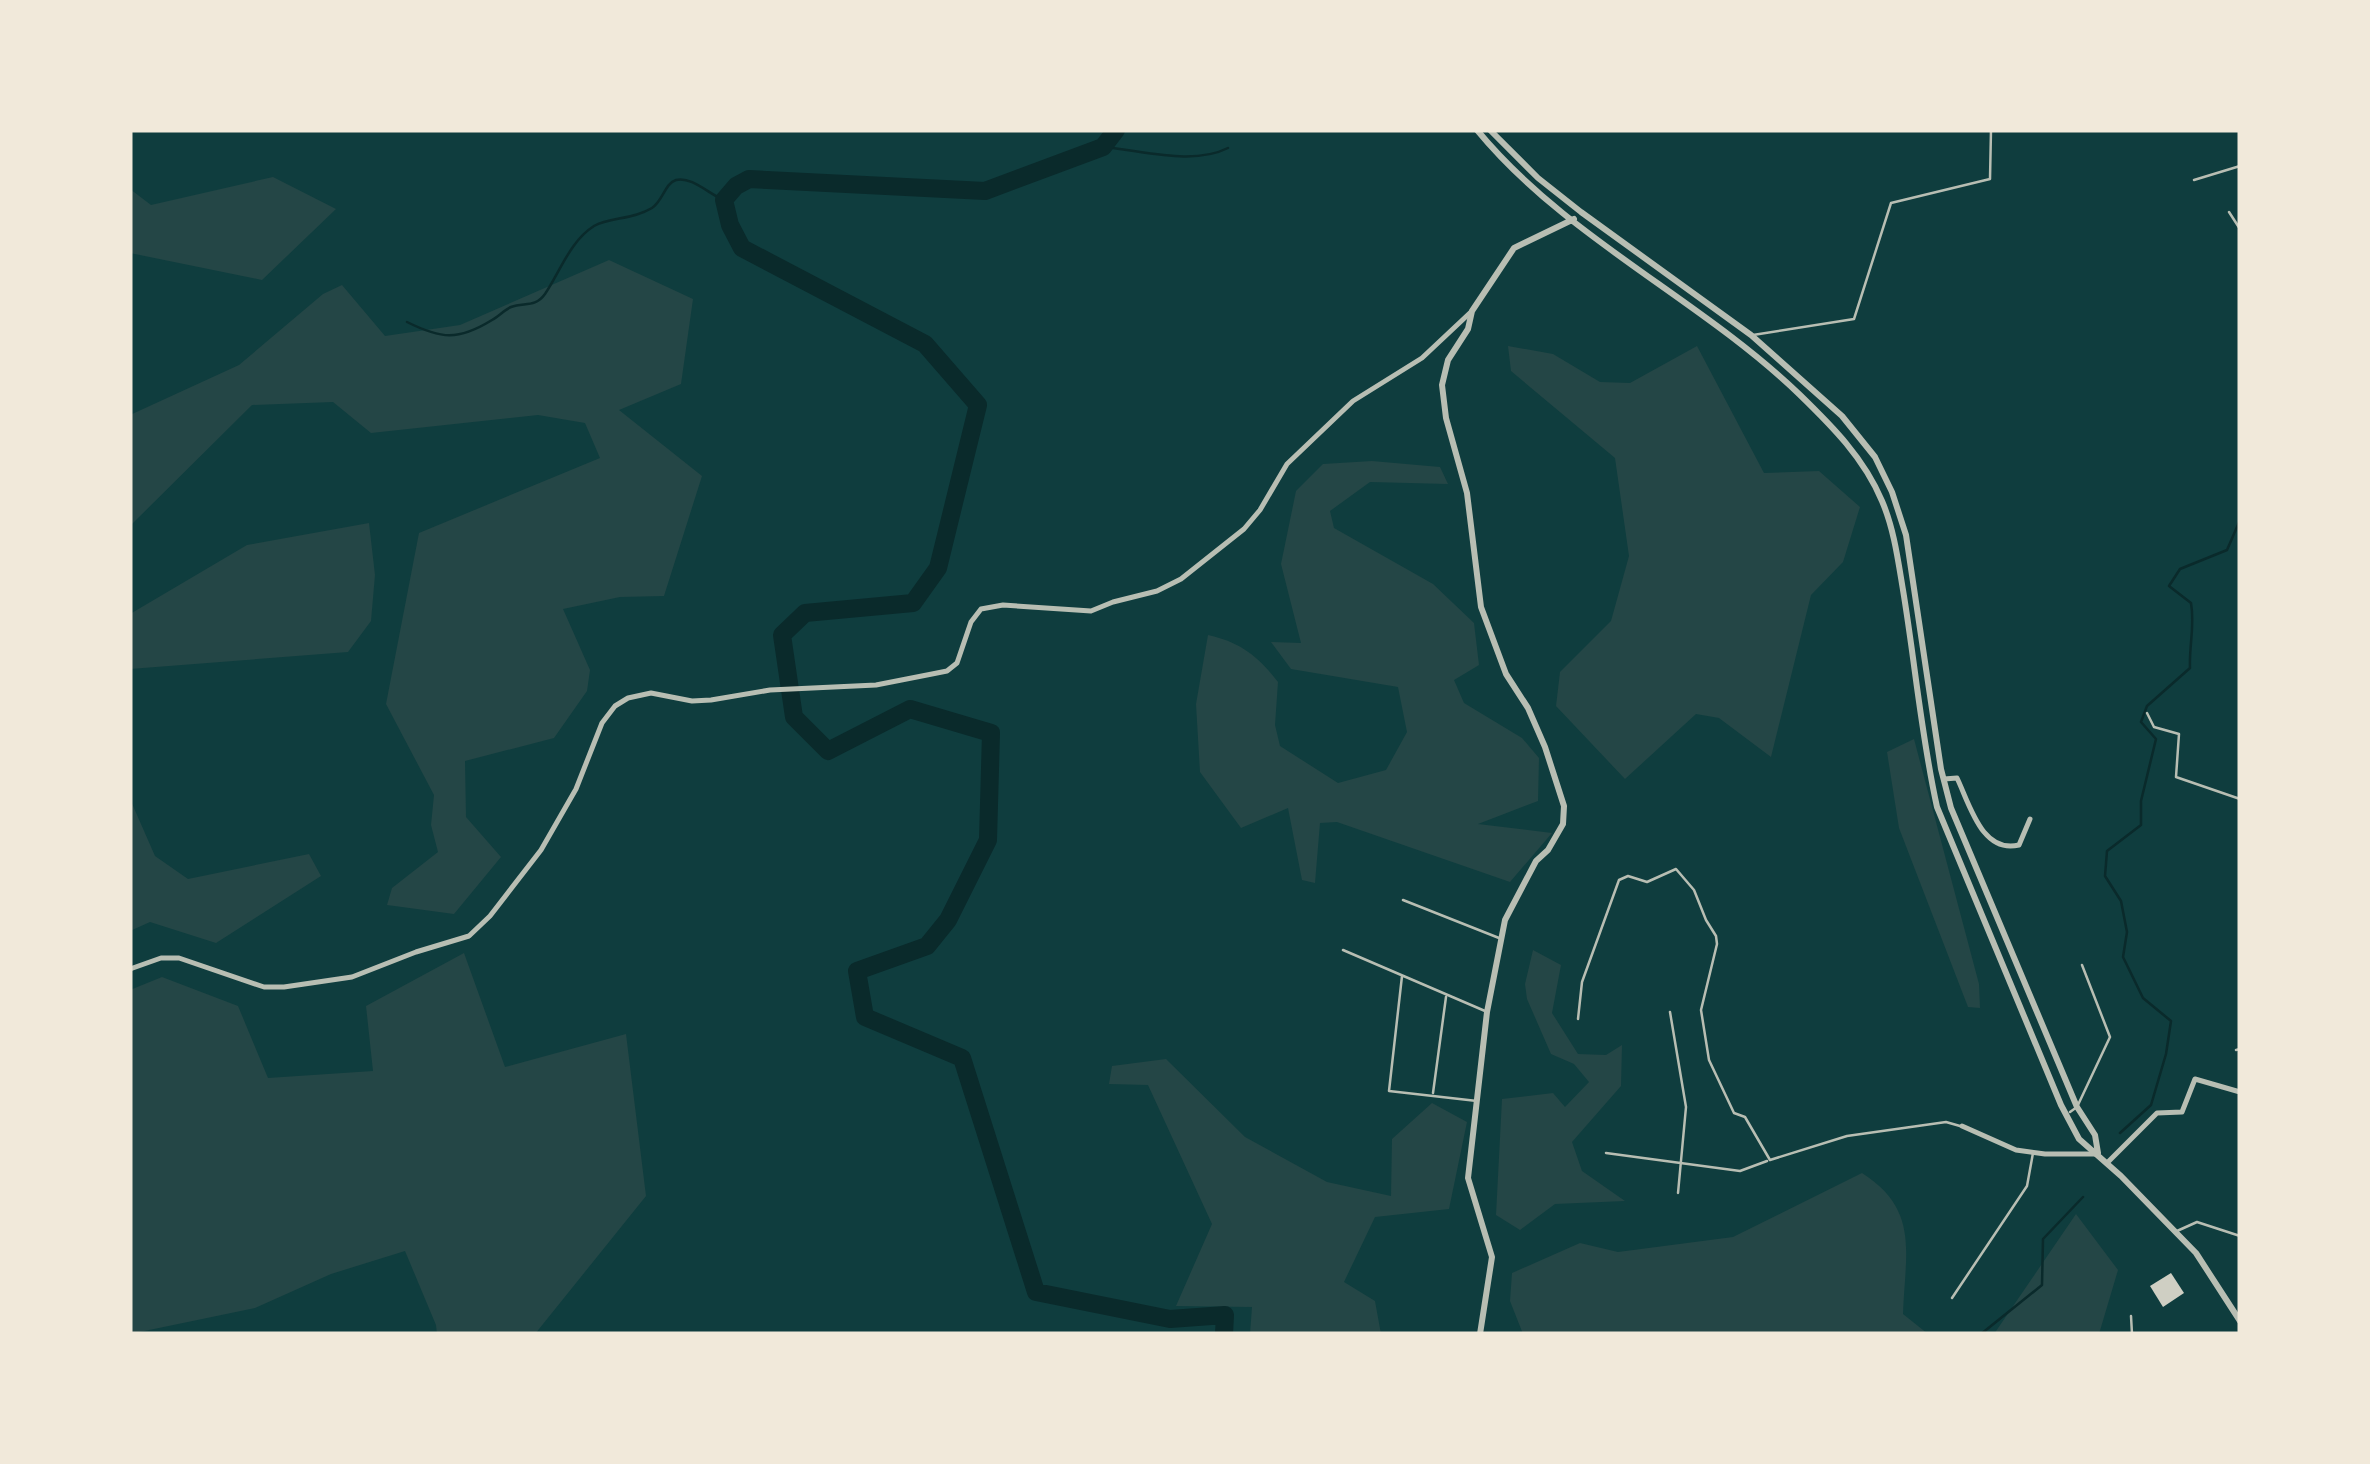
<svg xmlns="http://www.w3.org/2000/svg" width="2370" height="1464" font-family="'Sofia Sans Condensed',sans-serif">
<rect width="100%" height="100%" fill="#0f3d3e"/>
<path fill="#244646" d="M273 177 336 209 262 280 130 253V189L151 205Z
M609 260 693 299 681 384 619 410 702 476 664 596 620 597 563 609 590 670 587 691 554 738 465 761 466 817 501 857 454 914 387 905 392 888 438 852 431 825 434 795 386 704 419 533 600 458 585 423 538 415 371 433 333 402 252 405 130 526V415L239 365 323 294 342 285 385 336 460 325Z
M1508 346 1553 354 1600 382 1630 383 1697 346 1764 473 1819 471 1860 507 1843 562 1811 595 1771 757 1719 718 1696 714 1625 779 1556 706 1560 672 1611 621 1629 556 1615 458 1511 371Z
M1372 461 1440 467 1448 484 1370 482 1330 511 1334 528 1433 584 1474 623 1479 665 1454 680 1464 703 1522 738 1539 758 1538 801 1478 824 1552 833 1510 882 1337 822 1320 823 1315 883 1302 880 1288 808 1241 828 1200 772 1196 704 1208 635C1240 642 1258 656 1278 682L1275 725 1280 746 1338 783 1386 770 1407 732 1398 687 1291 669 1271 642 1301 643 1281 564 1296 491 1323 464Z
M369 523 375 575 371 621 348 652 130 669V614L247 545Z
M1914 739 1979 984 1980 1008 1968 1007 1899 828 1887 752Z
M130 799 155 856 188 879 309 854 321 876 216 943 150 922 130 931Z
M1533 950 1561 965 1552 1013 1578 1054 1606 1055 1622 1045 1621 1086 1572 1142 1582 1171 1625 1201 1555 1204 1520 1230 1496 1215 1502 1099 1553 1093 1565 1107 1589 1082 1574 1064 1551 1054 1527 999 1525 984Z
M464 953 505 1067 626 1034 646 1196 535 1334H437L436 1325 405 1251 331 1274 255 1308 130 1334V990L162 977 238 1006 268 1078 373 1071 366 1006Z
M1166 1059 1245 1137 1327 1182 1391 1196 1392 1139 1432 1103 1467 1122 1449 1209 1375 1217 1344 1282 1375 1301 1381 1334H1250L1252 1307 1176 1306 1212 1224 1148 1085 1109 1084 1112 1066Z
M1862 1173C1920 1210 1905 1253 1903 1314L1928 1334H1523L1510 1301 1512 1273 1580 1243 1618 1252 1733 1237Z
M2076 1214 2118 1270 2099 1334H1994Z"/>
<g fill="none" stroke-linecap="round" stroke-linejoin="round">
<path stroke="#0a2a2b" stroke-width="2.5" d="M1103 147C1142 150 1192 166 1228 148
M407 322C441 339 458 341 492 320 498 317 504 310 511 307 524 302 535 308 545 294 560 272 570 241 594 226 610 217 632 220 652 208 663 201 665 183 676 180 692 176 710 195 724 200
M2120 1133 2151 1105 2166 1054 2171 1021 2143 998 2123 957 2127 932 2121 901 2105 876 2107 851 2141 825V801L2156 739 2141 722 2147 706 2190 668C2189 645 2195 626 2191 603L2169 586 2180 569 2227 550 2240 520
M1981 1334 2042 1285 2043 1239 2083 1197"/>
<path stroke="#0a2a2b" stroke-width="18" d="M1116 130 1103 147 985 191 749 179 736 186 724 200 730 225 742 248 925 344 978 405 938 568 913 603 805 613 782 635 794 717 828 751 910 709 991 733 988 840 948 920 927 946 857 971 865 1017 962 1058 1036 1292 1170 1319 1225 1315 1224 1334"/>
</g>
<path fill="#cfcfc3" d="M2171 1273 2184 1293 2163 1307 2150 1286Z"/>
<g fill="none" stroke-linecap="round" stroke-linejoin="round">
<path stroke="#b8beb3" stroke-width="2.5" d="M2194 180 2240 166
M2229 212 2240 229
M1753 335 1854 319 1891 203 1990 179 1991 130
M2147 713 2154 727 2179 734 2176 777 2240 799
M1403 900 1499 938
M1343 950 1485 1011
M1402 976 1389 1091 1477 1101
M1670 1012 1686 1107 1678 1193
M1578 1019 1582 982 1619 880 1628 876 1647 882 1676 869 1694 890 1706 920 1716 936 1717 944 1701 1010 1709 1060 1734 1113 1745 1117 1770 1160 1847 1136 1946 1122 1960 1126
M2236 1050 2240 1049
M1433 1093 1446 997
M2070 1112 2077 1107 2110 1037 2082 965
M1606 1153 1740 1171 1767 1161
M2177 1231 2197 1222 2240 1236
M1952 1298 2027 1186 2033 1153
M2131 1316 2132 1334"/>
<path stroke="#b8beb3" stroke-width="5" d="M1944 779 1957 778C1970 805 1982 854 2019 845L2030 819
M130 969 161 958H179L264 987H284L352 977 416 952 469 936 490 916 541 850 576 789 602 723 615 706 628 698 651 693 692 701 711 700 770 690 876 685 932 674 947 671 957 663 971 622 981 609 1003 605 1091 611 1113 602 1157 591 1181 579 1244 529 1260 510 1287 464 1353 401 1422 358 1472 311
M1962 1126 2016 1150 2045 1154H2098
M2107 1163 2157 1113 2182 1112 2195 1079 2240 1092"/>
<path stroke="#b8beb3" stroke-width="6" d="M1477 130C1566 238 1699 298 1799 394 1832 426 1864 458 1882 501 1894 529 1898 560 1903 590 1915 662 1921 735 1937 807L2061 1105 2079 1139 2121 1176 2196 1253 2240 1321
M1490 130 1538 178 1581 212 1751 335 1842 416 1875 457 1892 492 1906 535 1941 769 1951 808 2077 1107 2095 1135 2098 1153
M1480 1334 1492 1257 1468 1178 1487 1012 1505 920 1536 861 1548 850 1563 824 1564 806 1545 747 1528 708 1506 674 1481 607 1467 493 1446 418 1442 385 1448 360 1468 329 1472 311 1514 248 1574 219"/>
</g>
<rect width="2370" height="1464" fill="none" stroke="#f1e9da" stroke-width="265"/>
</svg>
